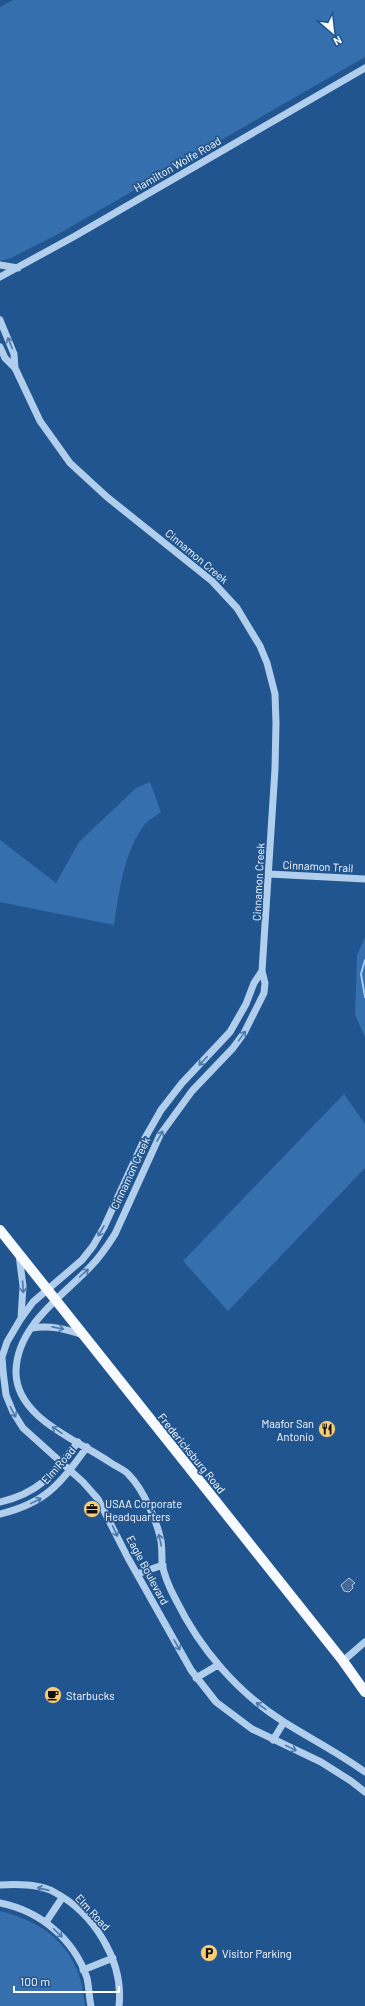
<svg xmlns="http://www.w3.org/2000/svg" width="365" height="2006" font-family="Barlow,sans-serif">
<rect width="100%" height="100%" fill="#215590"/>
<path fill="#356fad" d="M13 0H365V57L60 233 11 258 0 261V7Z
M150 782 161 812C157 815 150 819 146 823 124 849 119 893 114 925L0 902V840L56 883 79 842 136 788Z
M365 937V1037L355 1015 357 955Z
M344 1094 365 1124V1168L228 1311 183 1261Z
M0 1911C51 1924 81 1952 85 2006H0Z"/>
<path fill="#466a94" stroke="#a5c9ee" d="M349 1578 355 1583 352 1585 353 1588 349 1592 344 1591 341 1585Z"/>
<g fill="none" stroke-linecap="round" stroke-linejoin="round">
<path stroke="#a5c9ee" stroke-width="2" d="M365 960 361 974 365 997"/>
<path stroke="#b1ceec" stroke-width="7" d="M0 265 18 268
M0 277 75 236 365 68
M0 320 14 354 15 368
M0 347 5 358 15 368 40 421 70 463 107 497 212 581 237 608 260 646 267 663 275 694 276 723 275 769 262 971 265 983 264 993 244 1033 233 1048 192 1091 160 1135 115 1234C108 1245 100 1257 91 1266 63 1296 17 1325 16 1371 15 1418 78 1440 111 1463 117 1467 125 1470 129 1475 143 1489 157 1521 161 1541 162 1548 162 1555 162 1563 164 1576 170 1589 176 1600 200 1649 238 1693 284 1722 311 1739 339 1753 365 1772
M269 874 365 879
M262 971 254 983 246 1004 230 1032 182 1083 161 1110 145 1138 104 1227 93 1246 82 1260 33 1302 20 1320 7 1342 2 1357 3 1371 6 1395 13 1412 23 1428 83 1482 98 1499 128 1558 191 1670 216 1702 252 1729 321 1762 351 1781 365 1792
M19 1255 23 1286 21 1318
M32 1328C51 1325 65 1329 83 1335
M0 1502C40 1493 54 1473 78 1442
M0 1514C46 1503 60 1484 87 1447
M137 1574 163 1565
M343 1661 365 1642
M196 1678 218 1665
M273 1740 284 1722
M0 1885C16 1884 40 1884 54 1892 94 1913 124 1961 119 2006
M0 1903C40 1911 74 1939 87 1978 89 1987 89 1997 91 2006
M46 1922 62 1898
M83 1970 113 1958"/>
<path stroke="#f7faff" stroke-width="10" d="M0 1230 343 1661 365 1692"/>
</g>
<defs><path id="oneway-shaft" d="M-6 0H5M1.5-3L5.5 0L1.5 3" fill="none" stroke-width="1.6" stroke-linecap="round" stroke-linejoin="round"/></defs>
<g stroke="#4c79ac">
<use href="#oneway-shaft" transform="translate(10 343) rotate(-112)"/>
<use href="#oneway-shaft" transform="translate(242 1036) rotate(-55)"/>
<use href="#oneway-shaft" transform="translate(203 1061) rotate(134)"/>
<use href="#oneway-shaft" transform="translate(160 1136) rotate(-60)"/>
<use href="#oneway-shaft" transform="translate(101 1231) rotate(120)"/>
<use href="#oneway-shaft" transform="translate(84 1273) rotate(-42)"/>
<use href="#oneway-shaft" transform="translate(23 1287) rotate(87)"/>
<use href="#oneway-shaft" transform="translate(58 1328) rotate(11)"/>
<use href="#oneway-shaft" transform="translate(13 1412) rotate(62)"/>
<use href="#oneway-shaft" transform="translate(57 1430) rotate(-146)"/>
<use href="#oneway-shaft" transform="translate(36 1501) rotate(-26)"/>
<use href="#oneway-shaft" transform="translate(115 1531) rotate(64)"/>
<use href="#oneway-shaft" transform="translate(160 1540) rotate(-102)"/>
<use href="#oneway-shaft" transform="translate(177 1645) rotate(60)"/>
<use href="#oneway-shaft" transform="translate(261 1706) rotate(-145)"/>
<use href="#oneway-shaft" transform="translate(291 1748) rotate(26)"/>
<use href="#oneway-shaft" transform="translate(43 1889) rotate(-167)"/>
<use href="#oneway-shaft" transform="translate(58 1933) rotate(44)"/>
</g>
<defs>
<g id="restaurant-disc" transform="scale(0.9)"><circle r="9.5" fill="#f9ce73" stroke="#215590"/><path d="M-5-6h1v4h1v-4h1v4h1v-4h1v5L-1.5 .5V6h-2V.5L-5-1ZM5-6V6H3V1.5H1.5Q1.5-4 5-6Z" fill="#111"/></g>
<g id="office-disc" transform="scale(0.9)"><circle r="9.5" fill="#f9ce73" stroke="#215590"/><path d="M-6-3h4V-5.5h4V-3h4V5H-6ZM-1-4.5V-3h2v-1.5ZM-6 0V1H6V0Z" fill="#111"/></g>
<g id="cafe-disc" transform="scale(0.9)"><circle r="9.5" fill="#f9ce73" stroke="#215590"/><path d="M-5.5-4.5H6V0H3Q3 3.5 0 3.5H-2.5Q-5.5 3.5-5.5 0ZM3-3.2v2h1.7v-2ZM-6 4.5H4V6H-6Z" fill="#111"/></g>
<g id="parking-disc" transform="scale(0.9)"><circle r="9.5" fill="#f9ce73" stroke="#215590"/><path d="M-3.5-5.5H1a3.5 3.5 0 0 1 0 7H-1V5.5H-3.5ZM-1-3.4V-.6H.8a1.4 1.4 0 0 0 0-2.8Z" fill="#111"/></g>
</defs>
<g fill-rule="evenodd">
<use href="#restaurant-disc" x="327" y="1429"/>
<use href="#office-disc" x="92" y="1509"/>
<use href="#cafe-disc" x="53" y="1695"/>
<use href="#parking-disc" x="209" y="1953"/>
</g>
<g text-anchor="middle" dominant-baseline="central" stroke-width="3.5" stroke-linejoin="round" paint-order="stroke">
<g font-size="11" fill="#fff" stroke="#215590">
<text transform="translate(177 164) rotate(-30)">Hamilton Wolfe Road</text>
<text transform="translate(197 556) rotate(40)">Cinnamon Creek</text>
<text transform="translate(318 866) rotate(3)">Cinnamon Trail</text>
<text transform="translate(258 882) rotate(-87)">Cinnamon Creek</text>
<text transform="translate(130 1173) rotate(-65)">Cinnamon Creek</text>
<text transform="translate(192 1453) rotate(51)">Fredericksburg Road</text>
<text transform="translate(58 1465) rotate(-49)">Elm Road</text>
<text transform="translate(148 1570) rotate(62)">Eagle Boulevard</text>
<text transform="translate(93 1912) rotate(47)">Elm Road</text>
</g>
<g font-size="11" fill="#fff" stroke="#215590" text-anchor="start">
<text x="314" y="1423" text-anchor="end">Maafor San<tspan x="314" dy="13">Antonio</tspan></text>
<text x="105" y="1503">USAA Corporate<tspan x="105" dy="13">Headquarters</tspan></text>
<text x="66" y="1695">Starbucks</text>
<text x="222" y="1953">Visitor Parking</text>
</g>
</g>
<g transform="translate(333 32) rotate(152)" stroke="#215590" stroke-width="3" paint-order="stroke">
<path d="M0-3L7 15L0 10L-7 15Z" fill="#ffffff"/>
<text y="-6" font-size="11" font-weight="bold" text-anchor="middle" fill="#ffffff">N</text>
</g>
<path d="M14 1986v6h105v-6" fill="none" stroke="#ffffff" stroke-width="2"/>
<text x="20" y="1986" font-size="12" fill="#ffffff" stroke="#215590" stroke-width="3" paint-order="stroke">100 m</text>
</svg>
